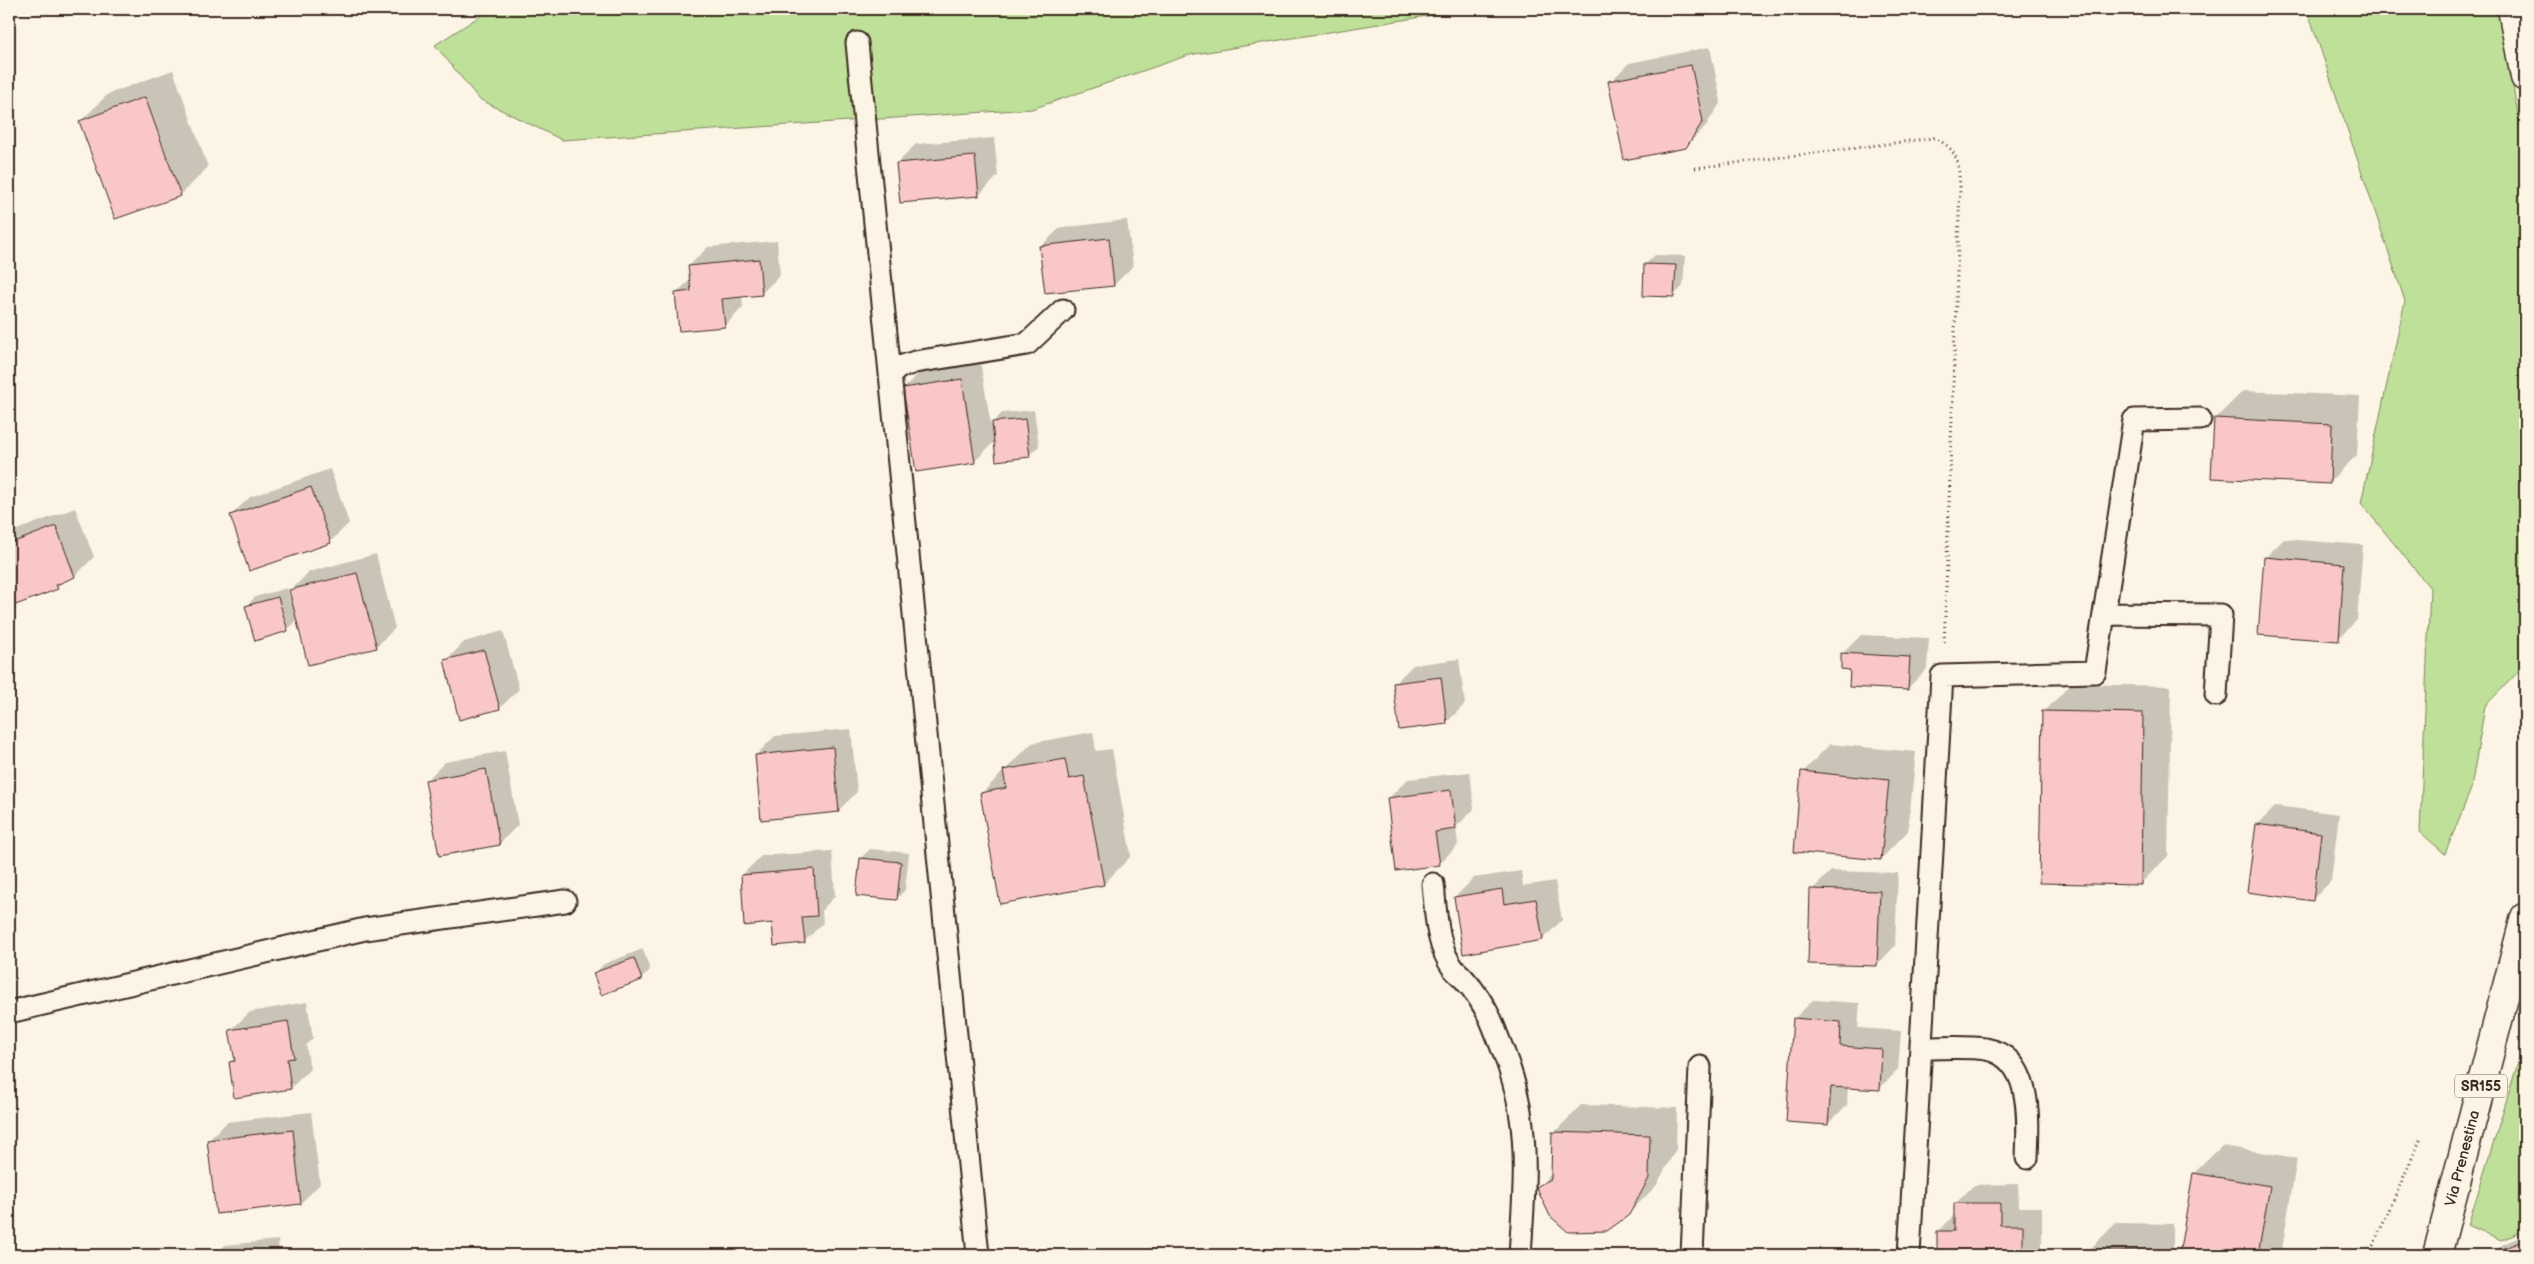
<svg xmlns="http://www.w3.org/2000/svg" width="2534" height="1264" font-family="'Balsamiq Sans',sans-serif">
<rect width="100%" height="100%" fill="#fcf5e5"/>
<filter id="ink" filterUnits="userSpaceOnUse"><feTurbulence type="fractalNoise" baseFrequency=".02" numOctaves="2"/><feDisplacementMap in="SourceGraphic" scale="10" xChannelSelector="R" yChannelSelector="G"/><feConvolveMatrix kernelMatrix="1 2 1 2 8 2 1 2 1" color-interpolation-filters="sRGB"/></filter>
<g filter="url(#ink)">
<path fill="#bfe099" stroke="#7d855c" d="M491 9H1470L1189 55 1032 109 562 140 479 99 435 45Z
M2307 9H2499L2525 153V665L2485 706 2471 789 2445 854 2420 832 2430 588 2361 503 2405 301Z
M2525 1040V1231L2501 1240 2468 1225Z"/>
<path fill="#0003" d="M1710 47 1721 102 1705 127 1685 147 1610 82 1629 63Z
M173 70 208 167 181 195 116 218 81 121 108 94Z
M994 138 998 176 979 195 897 163 916 144Z
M1127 220 1133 266 1114 285 1041 246 1060 228Z
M777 241 780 275 761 294 742 296 743 307 725 326 676 293 691 279 689 266 708 247Z
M1655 255 1685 256 1683 286 1673 296 1645 265Z
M980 360 991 425 1002 413 1034 410 1039 446 1029 455 995 441 975 461 904 388 923 369Z
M2243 391 2360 396 2357 455 2329 482 2215 419Z
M330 469 349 523 330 542 231 515 250 497Z
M75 508 94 557 75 576 65 580 57 587 22 601 9 611V533Z
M2284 539 2363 545 2357 620 2338 639 2265 558Z
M376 554 395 628 376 647 298 620 287 630 246 607 255 597 287 588 290 598H292L290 591 309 572Z
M503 631 519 689 500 708 446 661 464 642Z
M1861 635 1929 638 1927 669 1908 688 1851 669 1842 654Z
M1459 659 1465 704 1446 723 1394 684 1413 665Z
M2071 684 2171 686 2168 856 2140 884 2044 712Z
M851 729 857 792 838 811 756 755 775 736Z
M1093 732 1096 751 1112 749 1131 856 1104 884 981 794 1032 743Z
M1830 744 1916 752 1908 831 1881 859 1803 772Z
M505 751 518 825 499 844 426 781 445 762Z
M1470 772 1474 809 1456 827 1458 845 1439 864 1389 798 1408 779Z
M2276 806 2339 814 2331 881 2312 900 2257 825Z
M870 849 909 853 905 890 896 899 861 858Z
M832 851 835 896 822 910 823 923 804 942 773 922 742 875 761 856Z
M1521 871 1523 886 1555 881 1562 920 1543 939 1455 897 1474 878Z
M1831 871 1898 873 1895 946 1877 965 1812 890Z
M643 949 650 970 641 979 595 973 604 964Z
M1813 1000 1860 1003 1858 1028 1901 1031 1898 1070 1879 1089 1848 1087 1847 1105 1828 1124 1794 1019Z
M307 1002 313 1038 306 1045 310 1069 291 1088 230 1062 235 1057 231 1030 250 1012Z
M1581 1105 1677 1108 1676 1149 1656 1186 1628 1214 1538 1187 1553 1172 1554 1133Z
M311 1112 320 1184 301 1203 208 1141 227 1122Z
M2222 1146 2297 1158 2281 1255H2180L2194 1173Z
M2018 1184 2019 1207H2042V1255H1938V1232L1955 1214V1204L1974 1185Z
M2116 1223 2173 1224V1255H2088V1251Z
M2525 1235V1255H2494L2493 1253 2503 1244Z
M278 1240 279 1255H215L225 1245Z"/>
<path fill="#f9c8c6" stroke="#3b2a1e" d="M133 9H151L135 14Z
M1691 65 1703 121 1686 148 1624 160 1608 81Z
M145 97 181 196 115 219 79 121Z
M975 156 979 196 900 203 896 163Z
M1109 238 1114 286 1045 293 1039 246Z
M759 259 762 295 722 299 725 327 679 331 675 293 691 291 688 266Z
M1644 264 1676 265 1674 297 1643 296Z
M962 379 975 463 916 472 903 388Z
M2214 418 2332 424 2330 484 2211 478Z
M1025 419 1030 457 996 461 992 422Z
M311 487 331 543 249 571 230 515Z
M56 526 75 577 56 585 58 589 13 606 15 610 9 612V544Z
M2264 557 2344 564 2339 641 2258 635Z
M357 573 377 648 308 665 289 590Z
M278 597 288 631 255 641 245 606Z
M484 650 500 709 459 720 444 660Z
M1841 653 1910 657 1908 690 1849 687 1850 670 1841 669Z
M1441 677 1447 724 1399 730 1393 683Z
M2042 711 2143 713 2141 885 2039 883Z
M833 747 839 812 761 820 755 755Z
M1065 759 1069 779 1084 776 1104 885 1000 904 980 793 1006 788 1003 770Z
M486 769 500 845 439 856 425 780Z
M1801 771 1889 780 1881 860 1794 852Z
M1451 790 1456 829 1435 832 1440 865 1396 871 1387 798Z
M2256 824 2321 833 2313 901 2247 892Z
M860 858 901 862 897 900 856 896Z
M814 869 817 916 802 917 805 943 774 946 772 923 744 926 741 875Z
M1502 889 1504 904 1536 899 1543 940 1463 954 1454 897Z
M1810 889 1880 891 1877 966 1808 964Z
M634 958 642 980 601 995 593 973Z
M1793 1018 1841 1022 1840 1046 1882 1049 1880 1090 1831 1087 1828 1125 1786 1122Z
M288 1021 294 1058 287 1059 291 1089 234 1098 229 1062 235 1061 229 1030Z
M293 1130 301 1204 216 1214 207 1140Z
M1552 1132 1650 1135 1649 1178 1629 1215 1607 1231 1568 1232 1550 1216 1536 1187 1551 1179Z
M2193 1173 2270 1186 2258 1255H2179Z
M1954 1203H2000V1225H2023V1255H1937V1231H1954Z
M2525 1240V1255H2493L2492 1253Z
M2087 1251H2146V1255H2087Z"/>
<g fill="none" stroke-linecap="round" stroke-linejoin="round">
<g stroke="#3b2a1e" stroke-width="25">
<path id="service" d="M857 43 978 1255
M890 374 900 367 915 362 1027 344 1063 310
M2104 614 2221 615 2216 695
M1433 884C1436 912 1436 945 1453 968 1456 972 1461 975 1464 979 1475 991 1484 1005 1491 1020 1503 1050 1515 1079 1520 1111 1528 1158 1523 1207 1520 1255
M9 1012 365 929 565 901
M1921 1048C1942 1048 1966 1046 1986 1049 2034 1058 2028 1123 2027 1158
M1692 1255 1700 1067
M1909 1255 1942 676 2095 672 2134 420 2200 419"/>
</g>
<g stroke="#3b2a1e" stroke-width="31">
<g id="primary">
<path d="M2512 9 2525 77"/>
<path id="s1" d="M2437 1255 2525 917"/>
</g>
</g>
<path stroke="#3b2a1e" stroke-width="3" stroke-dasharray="1 4" stroke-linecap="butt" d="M1695 168 1934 138C1959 149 1958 162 1960 187L1944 646
M2369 1255 2421 1138"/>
<use href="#service" stroke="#fcf5e5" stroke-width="21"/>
<use href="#primary" stroke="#fcf5e5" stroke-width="28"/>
</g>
</g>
<g text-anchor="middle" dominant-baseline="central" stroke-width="5" stroke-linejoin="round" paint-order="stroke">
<rect fill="#fcf5e5" stroke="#75675a" stroke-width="1" x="2455" y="1074.5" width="52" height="23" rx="4"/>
<g font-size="14" font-weight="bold" fill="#3b2a1e">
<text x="2481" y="1086">SR155</text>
</g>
<g font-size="15" fill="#3b2a1e" stroke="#fcf5e5">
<text stroke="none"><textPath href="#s1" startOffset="100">Via Prenestina</textPath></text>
</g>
</g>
<rect width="2534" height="1264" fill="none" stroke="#fcf5e5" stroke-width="30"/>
<rect x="15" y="15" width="2504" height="1234" fill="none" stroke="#3b2a1e" stroke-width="2" filter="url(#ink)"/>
</svg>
